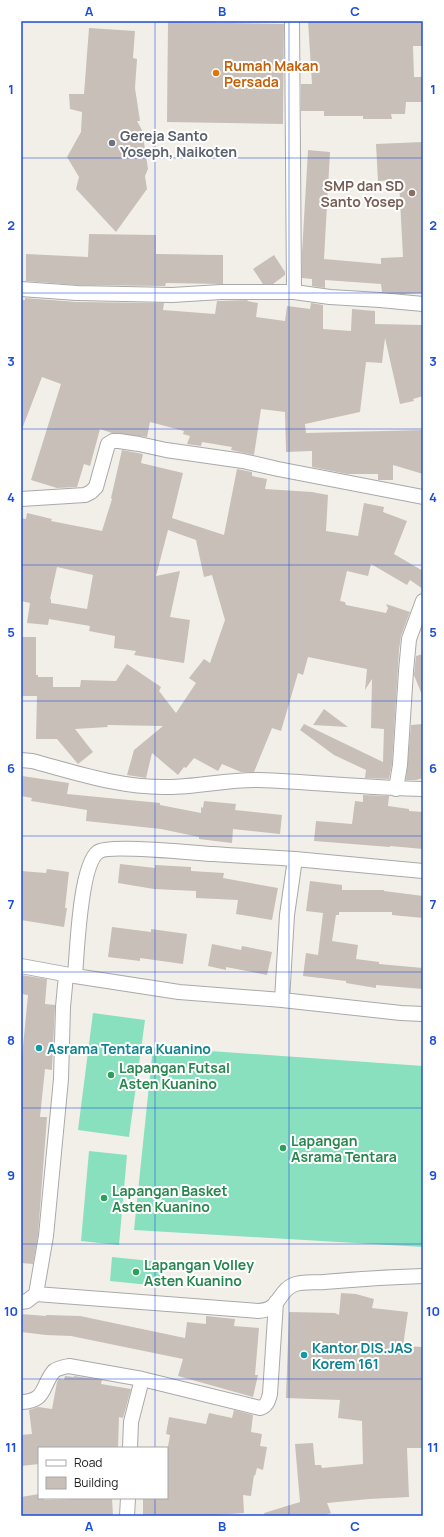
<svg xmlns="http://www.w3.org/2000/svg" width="444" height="1537" font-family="Manrope,sans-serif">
<rect width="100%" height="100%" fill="#f2efe9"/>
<path fill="#88e0be" d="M93 1013 145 1020 129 1137 78 1130Z
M153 1047 423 1066V1247L134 1230Z
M89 1151 127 1155 119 1245 81 1241Z
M112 1257 161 1262 159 1286 110 1281Z"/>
<path fill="#c7bfb8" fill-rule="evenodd" d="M308 21H423V46H413L414 77H423V102H406L405 114H391L392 119H363V116H324V111H301V84H312Z
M168 22 284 24 283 124 167 122Z
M89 28 135 31 133 58 137 59 135 88 140 121H137L142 130 148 169 145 176 147 189 116 232 76 189 79 177 67 157 81 132 82 112 70 109 69 94H84Z
M423 142V293L402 294 382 292 381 284 325 280V288L312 286V279L302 278V253L308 150 330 152 324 259 381 264V258L403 257 399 180 378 181 376 144Z
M89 234 156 235V254L223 255V284L166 283 165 286 77 285 26 281V254L88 257Z
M274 255 285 272V275L273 284H263L253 269Z
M25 298 77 302 164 303 163 310 215 314 217 301 248 300 247 301 258 303 256 317 285 321 287 306 310 309 311 303 323 305V329L351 331 352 309 375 311V324L423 325V396L413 399 414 401 400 404 385 338 382 363 366 362 360 412 305 424 306 433 423 430V474L393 465V480H378V474H347L312 467V451L286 452 285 412 261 409 254 455 231 450 232 447 202 442 201 446 187 444 190 436 183 434 184 431 150 422 147 437 112 433 100 429 90 466 84 464 77 487 57 488 31 480 61 384 42 377 22 429H21V300H25Z
M122 450 143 454 141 463 183 473 172 518 224 535 237 469 252 472V476L267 479 265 489 312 492 328 495 326 531 358 536 364 503 384 507 383 512 407 521 394 554 423 571V589L410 580 407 585 371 564 368 576 347 571 340 601 345 602 346 605 386 613 388 608 386 604 410 612 401 636 399 650 392 764 389 779 365 778 366 770 334 755 300 730 304 724 383 762 384 729 371 728 372 679 365 690 367 669 308 657 303 675 298 673 281 731 272 728 254 772H241L222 764 218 771 194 758 186 768 184 767 178 775 152 753 146 778 127 775 134 750 163 726 107 725 108 727 75 729 93 752 78 764 57 739H36L37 696H21L22 637H36V675H38V677H53V687H80L81 680 116 681 127 664 161 687 159 691 176 713 196 683 189 678 204 659 210 663 225 620 212 575 204 577 196 540 168 530 156 576 180 571 170 617 190 620 184 663 134 655 136 651 114 648 115 636 89 631 90 626 49 619 48 625 27 623 30 603 21 601V518L26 519 27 513 52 519 51 521 102 531 112 499 111 498ZM57 567 93 575 87 609 51 603V599H50Z
M423 654V695H422L414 675 416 656Z
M324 709 348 727 313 725Z
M423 724V778L416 780H406L411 725Z
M22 776 69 783 67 794 160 803V805L201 813V807L203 808 204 801 236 804 235 810 282 815 280 834 233 829 232 843 199 839V837L161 829 86 821 87 810 31 801 32 798 21 796Z
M363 795 389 796 388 806 409 809V811L423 812V849L390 846V847L314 841 316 821 352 824 355 801 363 802Z
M120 864 155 868V865L191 867V871L224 873 223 878 278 888 272 920 236 914 238 900 196 898V891L154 889 118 883Z
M47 869 69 872 65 908H67L64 927 21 920V871L46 873Z
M310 881 342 885V890H384V891L423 896V918L392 915V912H339V915H336L332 941 358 945 356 959 379 962V964L423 968V989L376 985V988L346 983V981L303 976 306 953 318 955 323 913 306 911Z
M112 927 151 932V929L187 934 183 964 140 958V961L108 957Z
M212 944 241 950 242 946 272 952 267 975 226 967V970L208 966Z
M21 975 47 979 45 1004 55 1005 52 1070 45 1069 40 1117H47L38 1235 33 1264 21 1263V1067L28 995 21 994Z
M341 1293 356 1294 374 1299 372 1308 408 1312 403 1346 423 1347V1448H407L409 1497 369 1499 327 1503 331 1513 323 1516H265L264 1513 300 1502 295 1444 313 1443 315 1465H321L322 1468 363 1464 362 1421 338 1418 340 1400 286 1398 289 1312 335 1313 339 1315Z
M21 1314 46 1316V1315L80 1316 185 1338 187 1322 206 1324V1316L235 1319 234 1326 259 1328 255 1375H258L253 1397 178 1376 183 1359 71 1336 46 1335 21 1332Z
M65 1376 74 1377V1376L102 1380 101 1384 131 1389 123 1418 119 1417 118 1448H39V1464L21 1466V1435L32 1434 29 1410 38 1407 52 1409 57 1382 59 1379 64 1380Z
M234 1410 253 1415 251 1432 262 1434 260 1446 267 1447 263 1470 257 1468 255 1476 254 1475 251 1496 243 1495 244 1513 215 1515V1516H143V1498H167V1452L170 1435 166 1434 169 1417 206 1424 209 1413 232 1418Z
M39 1494V1498H43L44 1500 112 1498 113 1516H21V1497Z"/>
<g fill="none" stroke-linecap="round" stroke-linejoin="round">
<g stroke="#a9a9a9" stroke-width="16">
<path id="minor" d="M292 21 294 292 330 297 380 300 423 304
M21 289 77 293 172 295 221 292H294
M21 499 85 495 91 492 96 487 108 444 113 441H119L139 444 166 450 243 461 278 469 423 497
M21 760 32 761C77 773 121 788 168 787 198 787 229 779 259 780 314 782 368 788 423 789
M396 789 400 765 406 671 409 639 423 601
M21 966 75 976 179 992 282 1000 401 1013 423 1014
M66 975 63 1007 61 1079 46 1236 36 1294 258 1311C281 1310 277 1292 293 1285 302 1281 315 1283 324 1282 357 1279 390 1277 423 1276
M75 976C77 952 80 865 98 852 108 844 194 853 213 854 240 856 268 857 295 859
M282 1000 287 915 295 859 423 871
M21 1302 27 1301 36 1294
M142 1379 260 1408C267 1406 268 1401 270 1394L276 1302
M21 1402C47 1401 41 1386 54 1371 58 1368 64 1367 69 1366L142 1379 131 1422 130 1448
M127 1516 128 1498"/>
</g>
<use href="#minor" stroke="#fff" stroke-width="14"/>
</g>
<path fill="none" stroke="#1d4ed8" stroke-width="1" stroke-opacity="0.55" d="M155 21V1448M289 21V1516M21 158H423M21 293H423M21 429H423M21 565H423M21 701H423M21 836H423M21 972H423M21 1108H423M21 1244H423M21 1379H423M155 1498V1516"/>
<circle fill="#e8710a" stroke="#fff" stroke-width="1.5" cx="216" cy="73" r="4"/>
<circle fill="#6b7280" stroke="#fff" stroke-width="1.5" cx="112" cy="143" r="4"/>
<circle fill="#8d6e63" stroke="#fff" stroke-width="1.5" cx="412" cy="193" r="4"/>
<g fill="#0f9aa8" stroke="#fff" stroke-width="1.5">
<circle cx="39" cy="1048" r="4"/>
<circle cx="304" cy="1355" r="4"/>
</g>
<g fill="#2e9e5b" stroke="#fff" stroke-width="1.5">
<circle cx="111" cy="1075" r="4"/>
<circle cx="283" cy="1148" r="4"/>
<circle cx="104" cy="1198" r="4"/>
<circle cx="136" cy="1272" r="4"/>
</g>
<g text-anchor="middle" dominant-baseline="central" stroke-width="4" stroke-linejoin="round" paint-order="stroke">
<g font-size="14" font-weight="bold" fill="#c56008" stroke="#fff" text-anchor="start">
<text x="224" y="65">Rumah Makan<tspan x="224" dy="16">Persada</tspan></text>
</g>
<g font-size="14" font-weight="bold" fill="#5b616d" stroke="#fff" text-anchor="start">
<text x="120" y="135">Gereja Santo<tspan x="120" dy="16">Yoseph, Naikoten</tspan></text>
</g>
<g font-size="14" font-weight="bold" fill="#785e54" stroke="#fff" text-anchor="end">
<text x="404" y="185">SMP dan SD<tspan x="404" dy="16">Santo Yosep</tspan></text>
</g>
<g font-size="14" font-weight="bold" fill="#0d838f" stroke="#fff" text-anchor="start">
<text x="47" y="1048">Asrama Tentara Kuanino</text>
<text x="312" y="1347">Kantor DIS.JAS<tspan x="312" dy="16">Korem 161</tspan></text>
</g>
<g font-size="14" font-weight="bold" fill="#27864d" stroke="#fff" text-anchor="start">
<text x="119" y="1067">Lapangan Futsal<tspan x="119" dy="16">Asten Kuanino</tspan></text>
<text x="291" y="1140">Lapangan<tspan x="291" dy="16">Asrama Tentara</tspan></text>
<text x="112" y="1190">Lapangan Basket<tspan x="112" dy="16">Asten Kuanino</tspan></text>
<text x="144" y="1264">Lapangan Volley<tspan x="144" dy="16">Asten Kuanino</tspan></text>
</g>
</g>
<rect width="444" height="1537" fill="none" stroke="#ffffff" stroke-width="44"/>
<rect x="38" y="1447" width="130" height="52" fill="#ffffff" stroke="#a7a7a7"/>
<rect x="46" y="1460" width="20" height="6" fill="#ffffff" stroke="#a7a7a7"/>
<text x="74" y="1467" font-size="12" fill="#222222">Road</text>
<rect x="46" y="1477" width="20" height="12" fill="#c7bfb8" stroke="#a7a7a7"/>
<text x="74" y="1487" font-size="12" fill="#222222">Building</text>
<rect x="22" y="22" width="400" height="1493" fill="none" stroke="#1d4ed8" stroke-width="1.5"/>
<g font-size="13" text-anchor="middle" font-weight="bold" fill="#1d4ed8">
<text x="89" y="16">A</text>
<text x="222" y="16">B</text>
<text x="355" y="16">C</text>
<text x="11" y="94">1</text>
<text x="433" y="94">1</text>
<text x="11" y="230">2</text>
<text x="433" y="230">2</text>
<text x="11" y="366">3</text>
<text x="433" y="366">3</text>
<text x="11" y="502">4</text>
<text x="433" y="502">4</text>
<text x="11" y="637">5</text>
<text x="433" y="637">5</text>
<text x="11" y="773">6</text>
<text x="433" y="773">6</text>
<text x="11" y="909">7</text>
<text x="433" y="909">7</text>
<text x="11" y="1045">8</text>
<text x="433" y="1045">8</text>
<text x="11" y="1180">9</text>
<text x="433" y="1180">9</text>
<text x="11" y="1316">10</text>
<text x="433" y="1316">10</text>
<text x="11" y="1452">11</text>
<text x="433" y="1452">11</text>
<text x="89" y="1531">A</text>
<text x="222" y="1531">B</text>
<text x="355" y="1531">C</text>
</g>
</svg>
